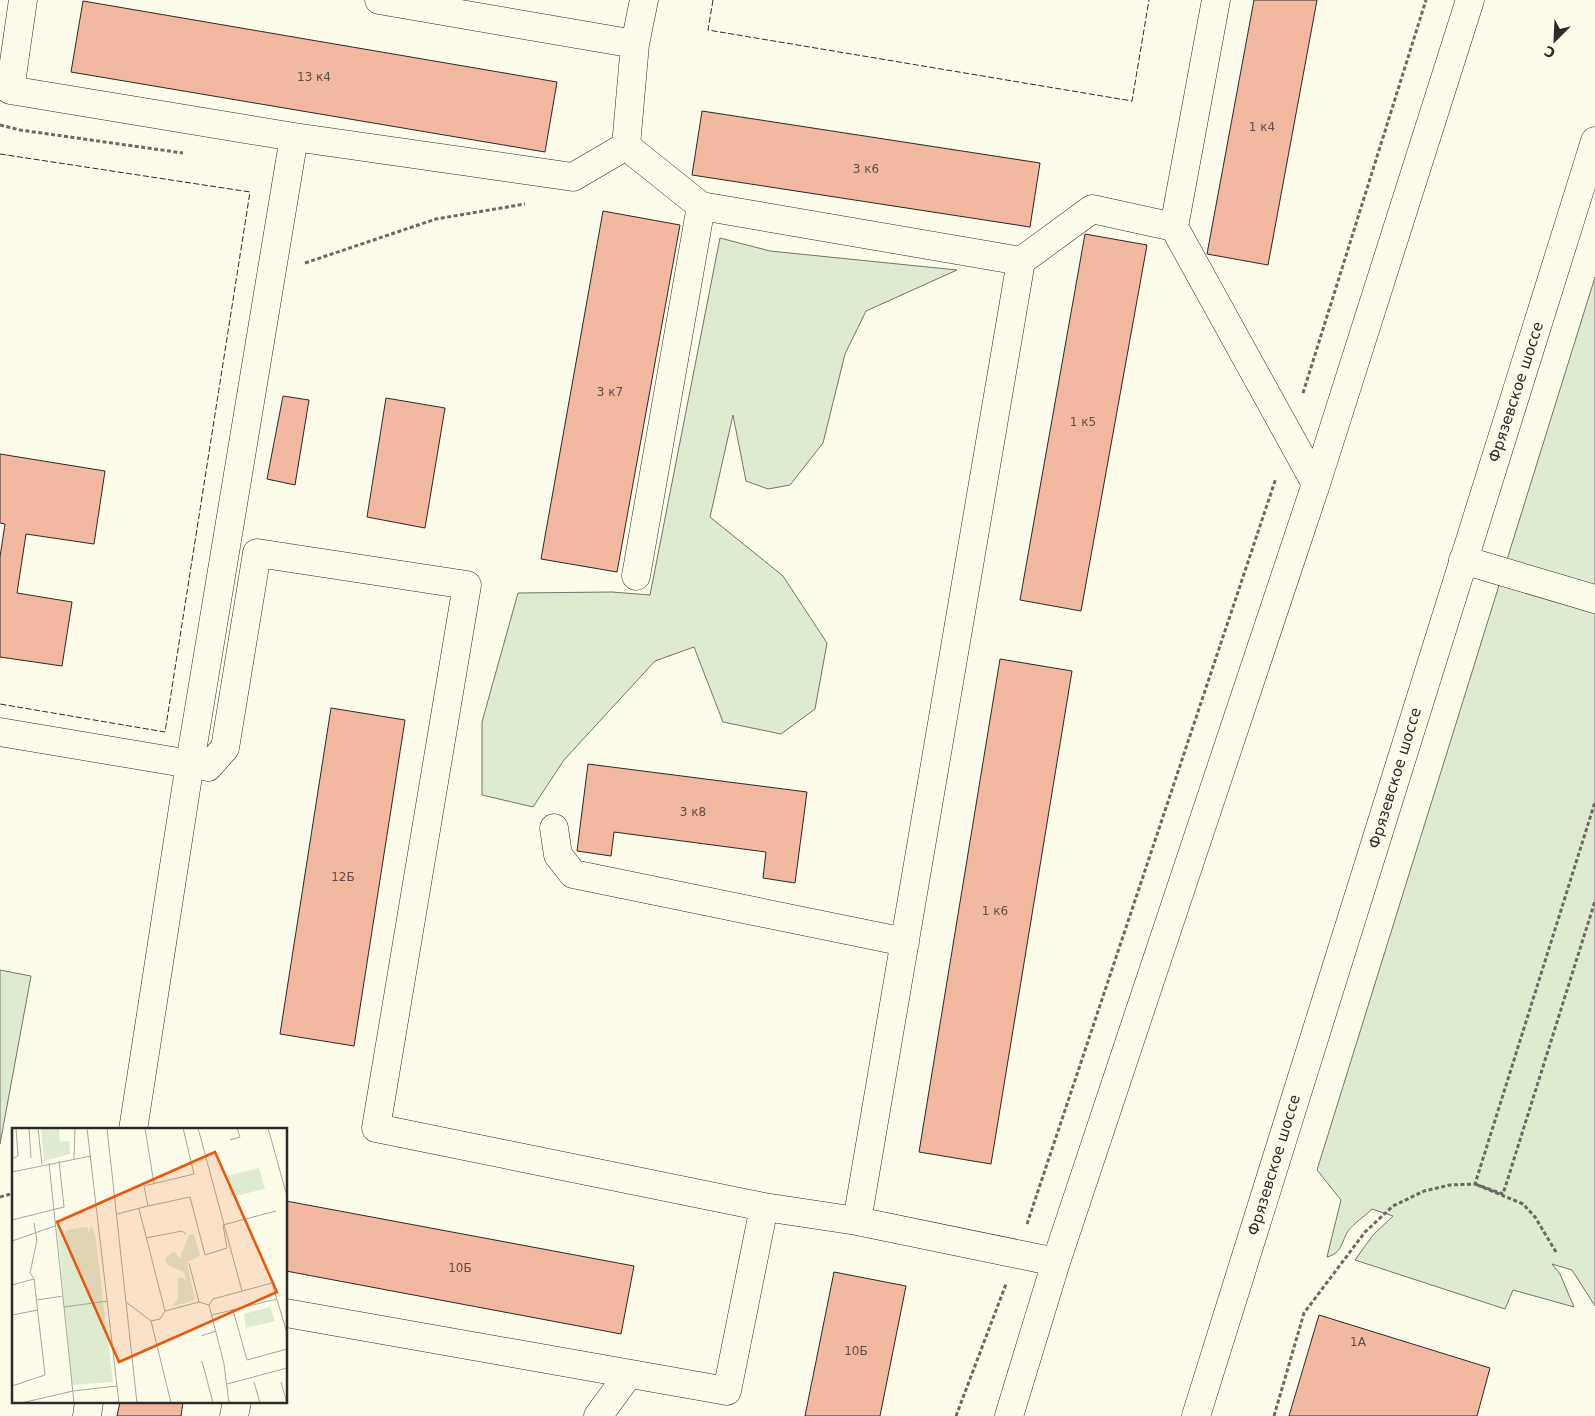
<svg xmlns="http://www.w3.org/2000/svg" width="1595" height="1416" font-family="'DejaVu Sans',sans-serif">
<rect width="100%" height="100%" fill="#fdfbea"/>
<path fill="#deebd1" stroke="#74746e" d="M720 238 770 251 957 270 866 311 845 354 823 443 790 485 768 489 746 481 733 415 710 517 783 576 827 643 815 709 781 734 723 722 694 647 655 661 564 760 533 807 482 795V722L518 593 612 592 650 595Z
M1595 277V1306L1572 1270 1552 1264 1560 1274 1574 1307 1513 1290 1505 1309 1355 1260 1373 1235 1393 1216 1372 1209C1365 1216 1353 1224 1348 1231 1341 1243 1342 1253 1327 1257L1341 1200 1317 1170Z
M0 970 31 976 0 1144Z"/>
<path fill="#f2b8a0" stroke="#2b2b2b" d="M1254 0H1317L1268 265 1207 254Z
M83 1 557 82 545 152 71 72Z
M702 111 1040 163 1030 227 692 175Z
M603 211 680 225 617 572 541 559Z
M1085 234 1147 245 1081 611 1020 600Z
M283 396 309 400 295 485 267 479Z
M386 398 445 408 425 528 367 517Z
M0 454 105 471 94 544 26 534 17 593 72 602 62 666 0 657V557L5 524 0 523Z
M1000 659 1072 671 991 1164 919 1152Z
M331 708 405 720 354 1046 280 1034Z
M588 764 807 792 795 883 763 878 766 852 614 832 611 856 577 851Z
M286 1201 634 1266 621 1334 286 1271Z
M834 1272 906 1286 880 1416H805Z
M1319 1315 1490 1368 1477 1416H1289Z
M120 1402H183L181 1416H117Z"/>
<g fill="none" stroke-linecap="round" stroke-linejoin="round">
<g stroke="#2b2b2b" stroke-width="29">
<path id="minor" d="M23 0 10 90 294 137 573 177 626 146 701 206 1021 261
M379 0 635 44
M626 146 635 44 644 0
M1174 227 1216 0
M1463 560 1595 599
M636 576 701 206
M0 732 208 767 225 748 257 553 467 585 376 1128 764 1207
M554 828 558 855 573 874 905 942
M133 1130 190 763 294 137
M857 1221 1021 261 1092 209 1174 227 1316 484
M286 1313 727 1391 764 1207 857 1221 1056 1262
M87 1416 89 1402
M234 1416 237 1402
M598 1416 629 1374
M1009 1416 1056 1262 1316 484 1470 0"/>
</g>
<g stroke="#2b2b2b" stroke-width="29">
<path id="highway" d="M1196 1416 1595 141"/>
</g>
<path stroke="#6a6964" stroke-width="3" stroke-dasharray="4 2.5" stroke-linecap="butt" d="M0 125 20 130 183 153
M305 263 436 219 525 204
M1303 393 1426 0
M0 1197 14 1193
M1027 1224 1276 478
M1556 1252 1535 1217 1523 1204 1475 1184 1503 1194 1595 901
M956 1416 1006 1284
M1274 1416 1304 1313 1365 1232 1393 1206 1424 1191 1450 1185 1475 1184 1595 802"/>
<use href="#minor" stroke="#fdfbea" stroke-width="28"/>
<use href="#highway" stroke="#fdfbea" stroke-width="28"/>
<path stroke="#2b2b2b" stroke-width="1" stroke-dasharray="6 2.5" stroke-linecap="butt" d="M713 0 708 30 1132 101 1149 0
M0 154 250 192 165 732 0 704"/>
</g>
<g text-anchor="middle" dominant-baseline="central" stroke-width="4" stroke-linejoin="round" paint-order="stroke">
<g font-size="12" fill="#5d4e48">
<text x="314" y="77">13 к4</text>
<text x="1262" y="127">1 к4</text>
<text x="866" y="169">3 к6</text>
<text x="610" y="392">3 к7</text>
<text x="1083" y="422">1 к5</text>
<text x="693" y="812">3 к8</text>
<text x="343" y="877">12Б</text>
<text x="995" y="911">1 к6</text>
<text x="460" y="1268">10Б</text>
<text x="1358" y="1342">1А</text>
<text x="856" y="1351">10Б</text>
</g>
<g font-size="15" fill="#2b2b2b" stroke="#fdfbea">
<text transform="translate(1516 392) rotate(-72)">Фрязевское шоссе</text>
<text transform="translate(1395 778) rotate(-73)">Фрязевское шоссе</text>
<text transform="translate(1274 1165) rotate(-73)">Фрязевское шоссе</text>
</g>
</g>
<g transform="translate(12 1128)">
<rect width="275" height="275" fill="#fdfbea"/>
<path d="M29 0H47L48 14 57 13 58 26 32 33ZM247 40 253 61 219 69 214 48ZM45 98 54 107 52 104 59 101 76 99V105L79 98 83 106 101 254 60 257ZM182 106 188 128 175 134 183 172 159 179 166 171V151L170 149 174 153 172 144 155 137 153 130 162 124 168 130 177 107ZM258 179 263 193 234 200 232 186Z" fill="#deebd1"/>
<path fill="none" stroke="#a9a89e" stroke-width="1" d="M17 0 19 30M26 0 30 37M75 0 107 275M95 0 125 275M133 0 142 56M186 0 230 163M256 0 275 68M218 12 228 9 225 0M0 31 6 28 4 0M62 31 63 0M37 35 62 275M0 44 79 28M136 78 178 69 193 127 215 120 211 97 264 83M105 86 136 78 132 58 182 46 171 0M0 92 52 79 47 33M134 110 170 103 174 106M0 113 43 98M177 135 187 174M22 151 18 145 25 112 22 95M0 157 22 151 33 247 0 258M25 172 51 168M114 174 139 193 148 191 153 183 127 81M197 177 212 236 217 275M52 179 96 173M221 182 235 232 275 221M153 183 187 174 197 177 201 171 260 155 275 205M0 187 26 182M200 187 265 171M139 193 159 275M189 208 204 203M190 233 201 275M242 254 248 275M269 254 275 275M215 256 275 240M9 275 61 263 105 258"/>
<path fill="#e8590c" fill-opacity="0.15" stroke="#e8590c" stroke-width="2.5" d="M203 24 265 164 107 234 45 94Z"/>
<rect width="275" height="275" fill="none" stroke="#2b2b2b" stroke-width="2.5"/>
</g>
<g transform="translate(1555 40) rotate(204)" stroke="#fdfbea" stroke-width="4" paint-order="stroke">
<path d="M0-4L9 19L0 12L-9 19Z" fill="#2b2b2b"/>
<text y="-8" font-size="14" font-weight="bold" text-anchor="middle" fill="#2b2b2b">С</text>
</g>
</svg>
